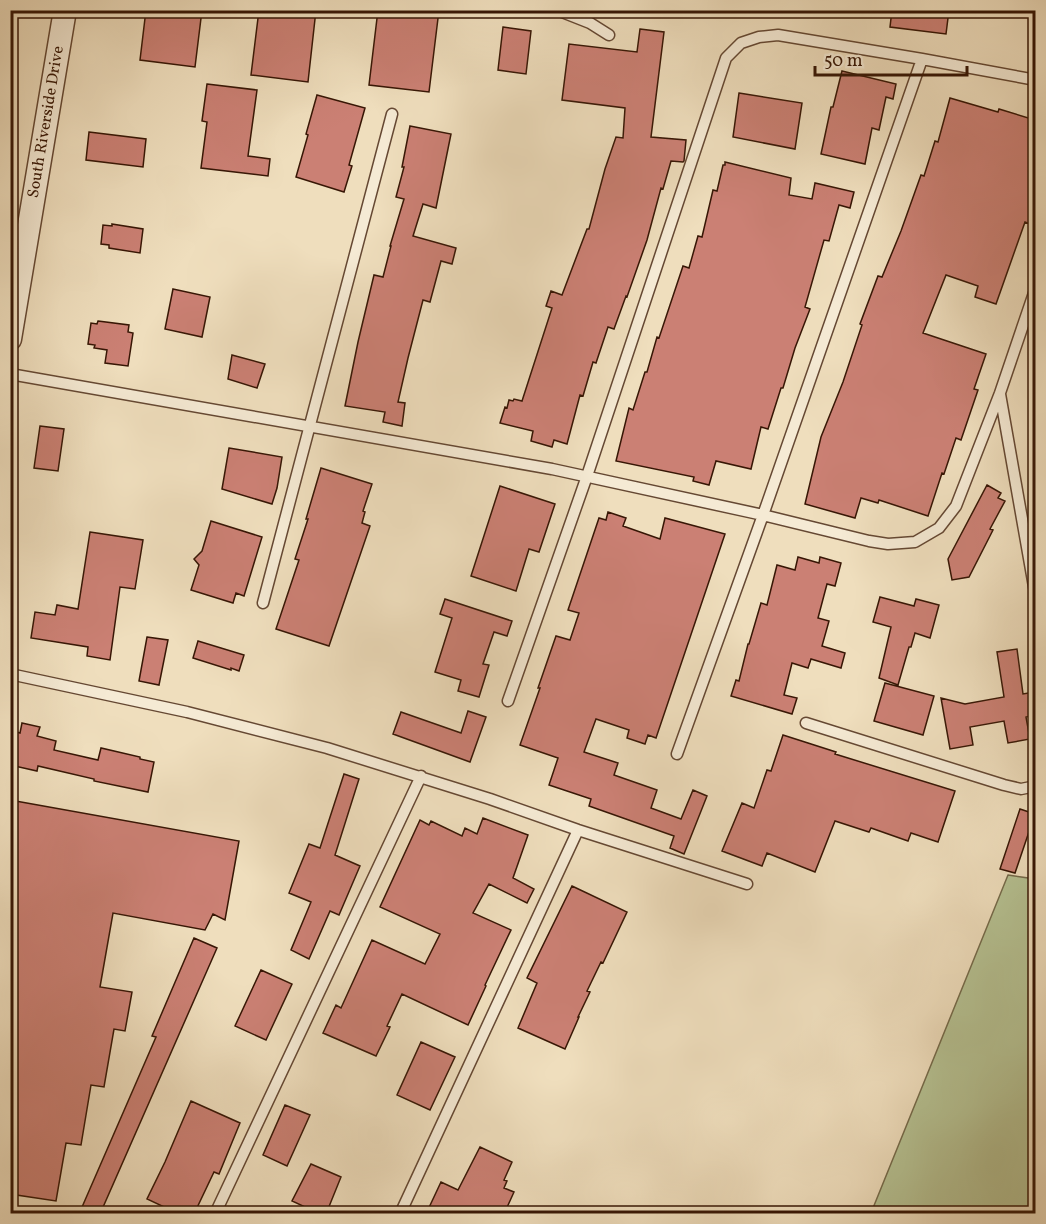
<svg xmlns="http://www.w3.org/2000/svg" width="1046" height="1224" font-family="Vollkorn,serif">
<rect width="100%" height="100%" fill="#efdebd"/>
<filter id="stains"><feTurbulence type="fractalNoise" baseFrequency=".00333" numOctaves="4"/><feColorMatrix values="0 0 0 0 .2 0 0 0 0 .09 0 0 0 0 .02 0 0 0 .5 -.17"/></filter>
<radialGradient id="worn" r=".72"><stop offset=".6" stop-color="#630" stop-opacity="0"/><stop offset="1" stop-color="#630" stop-opacity=".3"/></radialGradient>
<path fill="#b6c293" stroke="#766c4c" stroke-width="1.5" d="M1008 875 1035 879V1213H871Z"/>
<path fill="#cb8074" stroke="#371605" stroke-width="1.5" d="M146 10H202L195 67 140 60Z
M259 10H316L308 82 251 75Z
M378 10H439L429 92 369 85Z
M892 10H949L946 34 890 27Z
M503 27 531 31 526 74 498 70Z
M640 29 664 32 651 137 686 140 684 161 683 162 671 161 663 189 661 188 647 240 627 297 626 296 614 329 608 327 596 363 593 362 583 396 580 395 567 444 554 440 552 447 531 441 533 431 500 423 505 407 507 408 509 400 513 401 514 399 522 401 552 308 546 306 551 291 562 295 587 229H589L605 169 616 137 623 138 625 108 562 100 569 44 637 52Z
M842 71 896 84 893 99 886 97 879 130 872 128 865 164 821 154 831 107H833Z
M207 84 257 90 248 156 270 159 268 176 201 168 207 122 202 121Z
M739 93 802 103 795 149 733 137Z
M317 95 365 108 349 165 352 166 344 192 296 177 308 135 306 134Z
M950 98 998 112 999 109 1035 120V226L1025 222 996 304 975 297 978 286 946 275 923 333 986 354 974 389 978 390 961 440 956 438 944 474 942 473 928 516 879 500 878 503 861 498 855 518 805 504 821 437 843 382 862 325 860 324 878 276 882 277 901 231 921 175 924 176 935 141 938 142Z
M410 126 451 134 436 208 423 204 413 236 456 248 452 264 441 261 430 302 423 300 408 358 398 402 405 403 402 426 383 422 385 412 345 406 358 342 374 275 383 277 391 246H390L404 199 396 197 404 167H402Z
M89 132 146 139 143 167 86 160Z
M725 162 791 178 789 195 812 199 815 183 854 192 850 208 839 205 829 241 824 240 805 307 810 309 795 348 783 388H781L768 429 761 427 751 469 716 461 709 485 693 481 694 477 616 461 629 408 633 410 645 372H647L657 337 659 338 683 266 689 268 698 236 702 237 713 190 717 191 723 165H725Z
M112 224 143 229 140 253 109 248V245L101 244 103 225 112 226Z
M173 289 210 297 202 337 165 329Z
M98 321 129 325 128 332 133 333 128 366 105 363 107 350 94 348 95 345 88 344 91 323 97 324Z
M232 355 265 364 257 388 228 379Z
M40 426 64 429 58 471 34 468Z
M229 448 282 457 277 488 272 504 222 489Z
M321 468 372 484 363 511 365 512 362 523 370 526 329 646 276 629 299 560 295 559 308 519H306Z
M987 485 1001 493 998 498 1005 501 990 529 993 530 969 577 952 580 948 559Z
M500 486 555 504 539 552 529 549 516 591 471 576Z
M608 512 626 518 623 526 660 539 665 518 725 534 656 738 648 735 645 744 627 738 629 730 596 719 584 752 618 763 614 775 657 790 651 808 681 819 693 790 707 796 684 854 670 848 674 836 589 806 591 799 549 785 558 758 520 745 540 688H538L556 636 570 640 579 613 568 610 599 518 606 520Z
M211 521 262 537 244 596 236 593 233 603 191 590 199 565 194 559 202 551Z
M90 532 143 540 135 589 120 587 110 660 87 656 88 647 31 638 35 612 55 615 57 605 78 609Z
M798 557 819 563 820 557 841 563 835 586 827 584 818 618 829 621 822 646 845 653 841 668 811 659 808 668 792 663 784 695 797 698 792 714 731 696 736 680 739 681 748 644H749L761 603 767 605 777 565 795 570Z
M880 597 914 606 916 599 939 605 930 638 915 633 911 647H909L898 685 879 678 891 627 873 622Z
M445 599 512 621 507 636 494 632 483 664 489 665 479 697 458 691 461 680 435 672 452 618 440 614Z
M147 637 168 640 159 685 139 681Z
M198 641 244 655 239 671 231 668V670L193 658Z
M1017 649 1023 694 1035 692V715L1026 717 1030 739 1008 743 1004 721 970 727 973 745 950 749 941 698 965 704 1004 697 997 652Z
M885 683 934 696 923 735 874 721Z
M468 711 486 717 470 762 393 734 401 712 461 733Z
M22 723 40 727 37 736 56 741 54 750 98 760 101 748 140 757V759L154 762 148 792 94 781V779L38 766 37 771 10 765V730L20 733Z
M783 735 836 752 835 754 955 791 938 842 911 833 908 841 871 828 869 832 835 821 815 872 767 853 762 866 722 851 742 803 754 808 767 770 771 771Z
M344 774 359 779 335 855 360 866 339 915 330 911 309 959 291 950 311 902 289 893 309 844 320 848Z
M10 800 239 841 225 920 213 914 205 930 113 913 100 987 132 992 125 1031 114 1029 104 1087 91 1085 81 1145 66 1143 56 1201 10 1194Z
M1020 809 1035 814 1015 873 1000 869Z
M483 818 528 835 513 878 534 889 527 903 489 884 473 913 511 930 485 985 486 986 468 1025 402 994 387 1026 390 1027 376 1056 323 1033 336 1005 341 1008 372 940 425 964 440 934 380 907 420 820 429 825 431 821 462 836 465 828 477 834Z
M572 886 627 912 603 963 601 962 587 991 590 992 578 1017H579L565 1049 518 1028 537 983 527 978Z
M194 938 217 948 100 1214H79L156 1037 152 1036Z
M261 970 292 984 266 1040 235 1026Z
M421 1042 455 1057 430 1110 397 1095Z
M191 1101 240 1123 219 1174 214 1172 194 1214H179L147 1199 165 1162Z
M285 1105 310 1115 287 1166 263 1155Z
M480 1147 512 1162 504 1180 507 1181 504 1188 514 1192 504 1214H426L441 1182 458 1190Z
M311 1164 341 1177 326 1214H320L292 1201Z"/>
<g fill="none" stroke-linecap="round" stroke-linejoin="round">
<g stroke="#654833" stroke-width="13">
<path id="service" d="M557 10 590 23 609 35
M10 374 552 469 763 515 869 541 888 544 915 542 939 528 956 506 1000 393 1036 287
M1000 394 1036 598
M263 603 392 114
M10 674 187 712 327 748 490 799 578 830 747 884
M508 701 587 476 726 58 741 43 759 37 778 35 922 59 1036 80
M806 723 1004 785 1021 789 1036 786
M677 754 763 515 922 59
M215 1214 421 776
M400 1214 578 830"/>
</g>
<g stroke="#654833" stroke-width="25">
<g id="minor">
<path id="s1" d="M10 339 65 10"/>
</g>
</g>
<use href="#service" stroke="#f5ead4" stroke-width="10"/>
<use href="#minor" stroke="#f5ead4" stroke-width="22"/>
</g>
<g text-anchor="middle" dominant-baseline="central" stroke-width="6" stroke-linejoin="round" paint-order="stroke">
<g font-size="16" fill="#371605" stroke="#f5ead4">
<text stroke="none"><textPath href="#s1" startOffset="220">South Riverside Drive</textPath></text>
</g>
</g>
<rect width="1046" height="1224" fill="none" stroke="#efdebd" stroke-width="36"/>
<rect x="12" y="12" width="1022" height="1200" fill="none" stroke="#371605" stroke-width="3"/>
<rect x="18" y="18" width="1010" height="1188" fill="none" stroke="#371605" stroke-width="1.5"/>
<path d="M815 66v9h152v-9" fill="none" stroke="#371605" stroke-width="3"/>
<text x="824" y="66" font-size="18" fill="#371605" stroke="#f5ead4" stroke-width="4.5" paint-order="stroke">50 m</text>
<rect width="100%" height="100%" filter="url(#stains)"/>
<rect width="100%" height="100%" fill="url(#worn)"/>
</svg>
